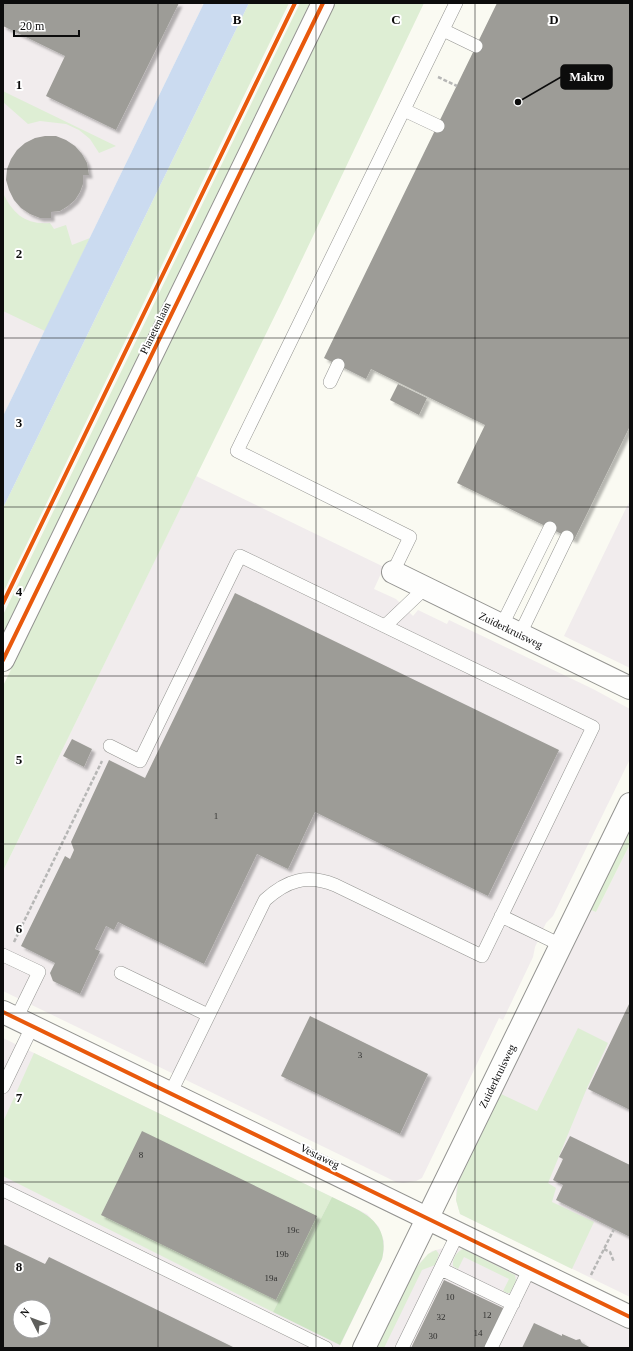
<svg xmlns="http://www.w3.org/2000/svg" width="633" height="1351" font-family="Georgia,serif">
<defs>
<filter id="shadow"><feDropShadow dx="3.5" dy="3.5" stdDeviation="1" flood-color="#0004"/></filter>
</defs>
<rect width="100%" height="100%" fill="#fafaf2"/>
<path fill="#f1eced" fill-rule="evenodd" d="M3 3H200L203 5 3 416Z
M196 476 384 567 374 589 396 599 413 616 418 610 447 624 449 620 593 689 630 709V759L553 916 546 923 535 947 533 957 503 1020 499 1018 422 1178 416 1181 403 1183 396 1182 3 991V871Z
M630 500V668L564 636Z
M630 844V1297L460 1214 456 1200V1190L461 1176 591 910 596 912Z
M3 1038 367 1214 379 1227 384 1241V1250L382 1259 339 1348H3ZM20 1307H44V1331H20Z
M448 1247 463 1249 630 1330V1348H377L419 1263 432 1251Z"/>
<path fill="#deeed4" d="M249 3H289L3 593V508Z
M300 3H310L3 634V615Z
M335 3H424L284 297 3 871V686Z
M3 91 13 96 116 146 99 153 90 139 79 130 66 124 40 121 28 124 3 102Z
M3 193C13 214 26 225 50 223L54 229 66 225 72 245 90 238 45 331 3 311Z
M630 829V844L596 912 591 910Z
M578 1028 608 1043 587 1088 548 1183 556 1188 552 1202 594 1222 572 1269 460 1214 456 1200 458 1183 501 1094 537 1111Z
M34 1053 332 1197 273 1312 3 1176V1122Z
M463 1249 515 1275 516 1281 510 1293H507L503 1291 509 1279 464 1257 458 1269 453 1266C452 1259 457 1251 463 1249Z
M436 1250 439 1254 435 1265 422 1270 384 1348H377L416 1268 428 1254Z"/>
<path fill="#cde5c3" d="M332 1197C360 1211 391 1220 382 1259L340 1345 273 1312Z"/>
<path fill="#cbdbf0" d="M204 3H249L3 508V416Z"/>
<path fill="#9d9c97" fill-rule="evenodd" filter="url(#shadow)" d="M3 3H179L116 130 46 96 65 56 3 26Z
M497 3H630V426L574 540 457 483 485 425 371 369 366 379 324 358Z
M45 136H56L66 140 75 146 82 154 87 163 89 175H83V184L80 192 75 200 68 206 60 211 51 212V218H40L30 214 21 208 14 200 9 190 6 180 7 169 11 159 17 150 25 143 35 138Z
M398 384 427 398 419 415 390 400Z
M235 593 559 750 488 896 315 812 288 869 257 854 204 964 118 922 114 930 106 926 95 949 100 951 80 994 53 981 50 973 55 963 21 946 65 856 70 859 74 850 71 842 109 760 145 778Z
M72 739 92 749 84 767 63 756Z
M630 1002V1110L588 1089Z
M310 1016 428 1074 400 1134 281 1076Z
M142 1131 317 1216 276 1300 101 1215Z
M570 1136 630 1165V1237L556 1200 563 1185 553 1180 563 1159 559 1157Z
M3 1244 45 1264 49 1257 233 1347 232 1348H3ZM20 1307H44V1331H20Z
M444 1280 503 1308 484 1348H411Z
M534 1323 562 1336V1334L576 1340 580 1339 582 1343 591 1348H522Z"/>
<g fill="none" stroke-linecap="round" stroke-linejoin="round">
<g stroke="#939390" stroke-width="14">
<path id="service" d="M443 30 476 46
M404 110 438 126
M330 382 338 365
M393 572 410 537 237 451 456 3
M502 625 550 528
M385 626 425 588
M520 634 567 537
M110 746 140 761 240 556 593 727 482 956 335 885C307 874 287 880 265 900L170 1094
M501 916 561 945
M3 955 39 972 16 1019
M121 973 208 1015
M3 1087 32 1027
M3 1190 326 1348
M441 1269 513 1304
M402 1348 458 1233
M491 1348 530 1268"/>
</g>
<g stroke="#939390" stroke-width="24">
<path id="minor" d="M393 572 630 688
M3 1012 630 1317
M364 1348 630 804"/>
</g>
<g stroke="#939390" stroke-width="24">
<path id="tertiary" d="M3 660 323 3"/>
</g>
<path stroke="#b7b7b6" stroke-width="2.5" stroke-dasharray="4 2" stroke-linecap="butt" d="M438 77 457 86
M14 942 102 761
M604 1249 610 1252 614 1262
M591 1275 614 1229"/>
<use href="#service" stroke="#fefefd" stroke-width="13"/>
<use href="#minor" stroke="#fefefd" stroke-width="22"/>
<use href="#tertiary" stroke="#fefefd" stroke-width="22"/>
<g stroke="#fff" stroke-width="6">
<path id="cycleway" d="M3 603 295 3
M3 660 323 3
M3 1012 630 1317"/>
</g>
<use href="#cycleway" stroke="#e8590c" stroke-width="4"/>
</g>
<path fill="none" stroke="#0c0c0c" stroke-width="1" stroke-opacity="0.55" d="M158 3V1348M316 3V1348M475 3V1348M3 169H630M3 338H630M3 507H630M3 676H630M3 844H630M3 1013H630M3 1182H630"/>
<g text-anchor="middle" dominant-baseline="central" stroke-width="4" stroke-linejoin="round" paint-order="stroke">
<g font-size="9" fill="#30302f">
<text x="216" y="816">1</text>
<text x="360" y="1055">3</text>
<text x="141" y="1155">8</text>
<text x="293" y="1230">19c</text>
<text x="282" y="1254">19b</text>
<text x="271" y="1278">19a</text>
<text x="450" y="1297">10</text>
<text x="487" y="1315">12</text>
<text x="441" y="1317">32</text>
<text x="478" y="1333">14</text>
<text x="433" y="1336">30</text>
</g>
<g font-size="11" fill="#0c0c0c" stroke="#fff">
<text transform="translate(155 328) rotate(-64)">Planetenlaan</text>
<text transform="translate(511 630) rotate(26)">Zuiderkruisweg</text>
<text transform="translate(497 1076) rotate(-64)">Zuiderkruisweg</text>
<text transform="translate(320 1156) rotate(26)">Vestaweg</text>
</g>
</g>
<g font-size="13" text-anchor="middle" font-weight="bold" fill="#0c0c0c" stroke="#fff" stroke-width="4" stroke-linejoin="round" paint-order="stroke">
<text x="237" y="24">B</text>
<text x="396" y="24">C</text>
<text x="554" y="24">D</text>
<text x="19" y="89">1</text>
<text x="19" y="258">2</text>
<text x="19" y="427">3</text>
<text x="19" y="596">4</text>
<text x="19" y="764">5</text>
<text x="19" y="933">6</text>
<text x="19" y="1102">7</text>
<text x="19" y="1271">8</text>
</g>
<path fill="none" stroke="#0c0c0c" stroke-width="1.5" d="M518 102L561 77"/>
<circle fill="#0c0c0c" stroke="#fff" stroke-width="1.5" cx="518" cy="102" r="4"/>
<rect fill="#0c0c0c" stroke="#0c0c0c" stroke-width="1.5" x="561" y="65" width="51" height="24" rx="4"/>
<g font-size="12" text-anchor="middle" font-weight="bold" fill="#fff">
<text x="587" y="81">Makro</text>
</g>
<rect width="633" height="1351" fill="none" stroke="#0c0c0c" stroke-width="8"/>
<g transform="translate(32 1319) rotate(312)"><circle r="19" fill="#ffffff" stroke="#9e9e9e"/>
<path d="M0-3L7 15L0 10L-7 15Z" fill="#5f5f5c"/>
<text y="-6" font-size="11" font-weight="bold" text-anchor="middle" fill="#0c0c0c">N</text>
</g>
<path d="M14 30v6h65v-6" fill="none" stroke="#0c0c0c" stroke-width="2"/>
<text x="20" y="30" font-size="12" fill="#0c0c0c" stroke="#ffffff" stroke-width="3" paint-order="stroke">20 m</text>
</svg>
